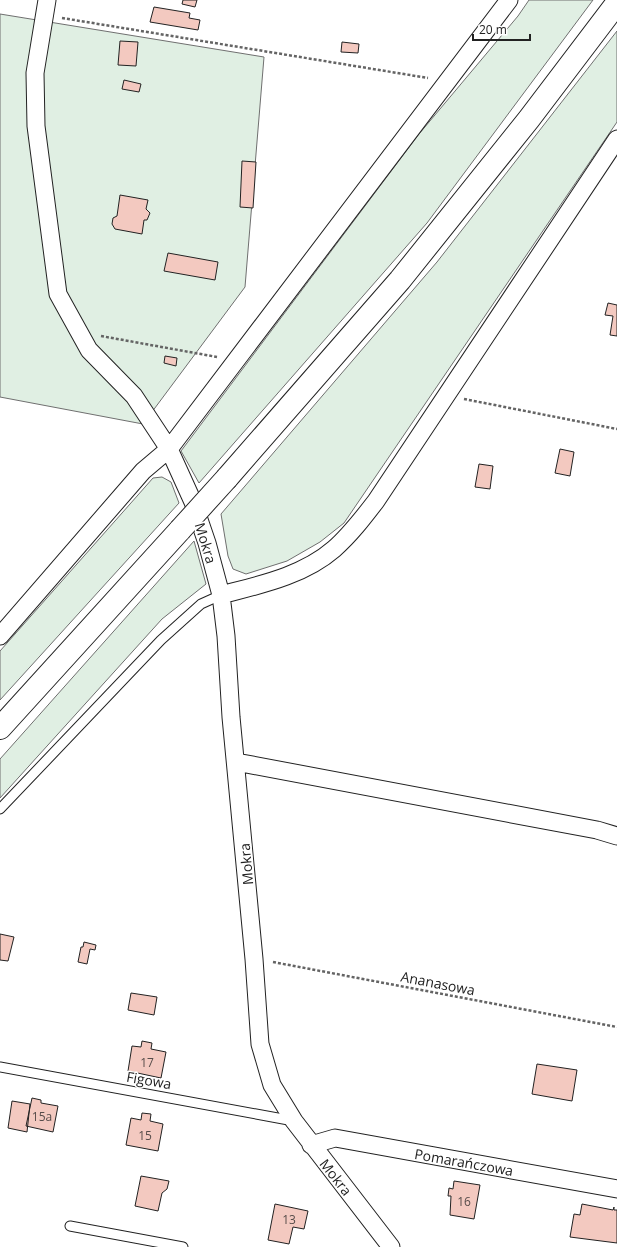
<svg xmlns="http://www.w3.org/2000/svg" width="617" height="1247" font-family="'Open Sans',sans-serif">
<rect width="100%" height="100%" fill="#fff"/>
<path fill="#e0efe3" stroke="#6f6f6f" d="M529 0H593L427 223 199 483 181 451 419 134 518 16Z
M0 14 264 57 245 287 143 424 0 397Z
M617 31V122L344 523 320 542 287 561 246 574 233 569 228 556 221 514 437 262Z
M162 477 171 482 179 503 0 700V651L153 478Z
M194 541 206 584 162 619 0 798V759Z"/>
<path fill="#f3c9c0" stroke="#222" d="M183 0H197L195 7 182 4Z
M154 7 190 13 189 18 200 20 198 30 150 22Z
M120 41 138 42 136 66 118 65Z
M342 42 359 44 358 53 341 52Z
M124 80 141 84 139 92 122 89Z
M242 161 256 162 253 208 240 207Z
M120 195 148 200 146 209 150 213 147 220H144L142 234 115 229 112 224 113 218 117 216Z
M168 253 218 262 215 280 164 271Z
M608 303 617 305V336L610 335 613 316 605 315Z
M165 356 177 358 176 366 164 363Z
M560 449 574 452 570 476 555 473Z
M479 464 493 466 490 489 475 487Z
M0 934 14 937 8 961 0 960Z
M84 942 96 945 95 950 90 949 87 964 78 962 81 947H83Z
M131 993 157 997 154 1015 128 1010Z
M142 1041 152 1043 151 1049 166 1052 161 1078 128 1071 132 1046 141 1047Z
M537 1064 577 1070 572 1101 532 1094Z
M32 1098 41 1100V1103L58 1106 53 1132 26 1126Z
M12 1101 30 1104 27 1132 8 1128Z
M142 1113 151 1114 150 1121 163 1124 158 1151 126 1145 131 1118 141 1120Z
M141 1176 169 1181 167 1189 162 1193 158 1211 135 1206Z
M454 1181 480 1185 474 1219 450 1215 451 1196H448L449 1188 453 1189Z
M275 1204 308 1211 304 1229 293 1227 289 1244 268 1240Z
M582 1204 613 1210 614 1207V1210H617V1243L570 1237 574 1214 580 1215Z"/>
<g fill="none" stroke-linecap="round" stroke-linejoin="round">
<g stroke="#222" stroke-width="11">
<path id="service" d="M0 809 161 640 201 604 221 595
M0 1067 294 1121
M70 1226 183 1247"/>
</g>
<g stroke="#222" stroke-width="19">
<path id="minor" d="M47 0 35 73 36 126 58 294 89 350 134 396 169 449 193 502 207 543 221 595 226 636 231 717 254 959 260 1044 272 1085 294 1121 391 1247
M221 595C259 585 303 576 334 549 350 535 363 518 376 501L617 139
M0 636 143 471 169 449 509 0
M236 762 597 830 617 836
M311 1145 335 1138 617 1189"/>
</g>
<g stroke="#222" stroke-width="24">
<path id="primary" d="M227 478 400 280 529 119 617 3
M0 728 180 530"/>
</g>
<path stroke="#646464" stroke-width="2.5" stroke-dasharray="3 2" stroke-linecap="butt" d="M62 18 428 78
M101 336 217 357
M464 399 617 429
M273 962 617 1027"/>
<use href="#service" stroke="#fff" stroke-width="9"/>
<use href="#minor" stroke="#fff" stroke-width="17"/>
<use href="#primary" stroke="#fff" stroke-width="22"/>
<g stroke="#222" stroke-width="24" stroke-linecap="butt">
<path id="primary-bridge" d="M180 530 227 478"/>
</g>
<use href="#primary-bridge" stroke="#fff" stroke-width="22"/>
</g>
<g text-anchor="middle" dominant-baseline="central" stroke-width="3" stroke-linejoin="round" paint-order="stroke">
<g font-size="12" fill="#564c4a">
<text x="147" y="1062">17</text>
<text x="42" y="1116">15a</text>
<text x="145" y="1135">15</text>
<text x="464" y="1201">16</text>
<text x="289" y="1219">13</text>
</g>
<g font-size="14" fill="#222" stroke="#fff">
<text transform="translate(206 543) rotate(73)">Mokra</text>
<text transform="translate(246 864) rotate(-95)">Mokra</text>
<text transform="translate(438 983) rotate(11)">Ananasowa</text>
<text transform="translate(149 1080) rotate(10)">Figowa</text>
<text transform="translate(464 1162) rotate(10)">Pomarańczowa</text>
<text transform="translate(336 1177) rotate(52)">Mokra</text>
</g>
</g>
<path d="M473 34v6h57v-6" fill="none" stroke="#222222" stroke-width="2"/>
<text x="479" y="34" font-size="12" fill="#222222" stroke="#ffffff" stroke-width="3" paint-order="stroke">20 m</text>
</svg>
